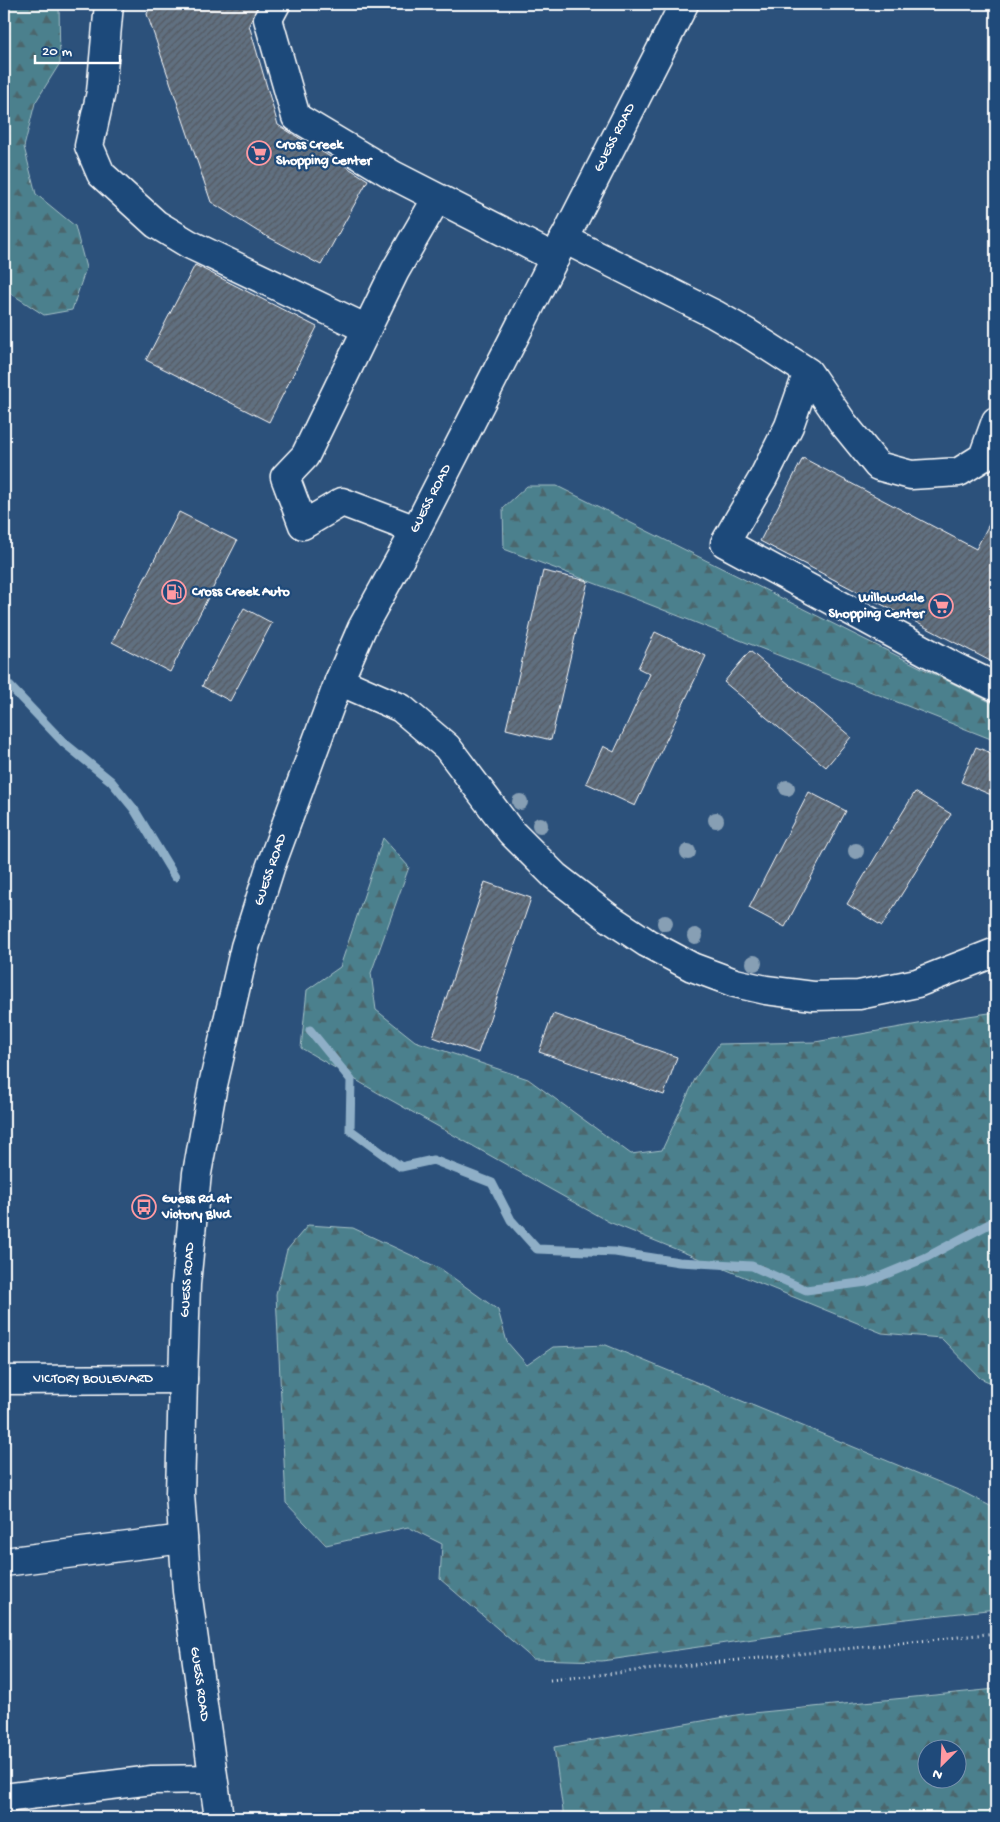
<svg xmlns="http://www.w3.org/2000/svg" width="1000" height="1822" font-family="'Gochi Hand',sans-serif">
<defs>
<pattern id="forest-firs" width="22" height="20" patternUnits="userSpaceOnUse" patternTransform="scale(1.25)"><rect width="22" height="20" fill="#4b808d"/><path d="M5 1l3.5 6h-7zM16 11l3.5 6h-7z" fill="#4c666c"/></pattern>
<pattern id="building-hatch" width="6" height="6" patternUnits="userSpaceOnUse" patternTransform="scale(1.25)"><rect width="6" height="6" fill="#606f80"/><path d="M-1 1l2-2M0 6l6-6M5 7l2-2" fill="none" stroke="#545a61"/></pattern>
</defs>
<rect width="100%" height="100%" fill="#2c517b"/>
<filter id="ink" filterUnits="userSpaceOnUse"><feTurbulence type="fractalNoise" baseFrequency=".02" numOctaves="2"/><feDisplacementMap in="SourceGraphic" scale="10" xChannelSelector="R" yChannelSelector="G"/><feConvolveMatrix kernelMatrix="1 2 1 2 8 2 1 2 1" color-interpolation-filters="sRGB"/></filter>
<g filter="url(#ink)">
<path fill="url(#forest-firs)" stroke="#a5c0c6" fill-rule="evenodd" d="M4 4H59L60 63 35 103 24 147 36 194 75 226 86 268 72 310 44 315 4 289Z
M527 486H557L996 705V741L628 596 504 549 503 508Z
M383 838 409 867 371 973 376 1010 415 1041 528 1079 631 1154 662 1150 696 1077 719 1044 815 1042 941 1020 996 1012V1385L980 1378 941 1338 882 1333 609 1222 380 1094 301 1048 307 990 340 967Z
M308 1225 353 1228 441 1269 498 1310 507 1342 527 1365 553 1347 606 1345 963 1492 996 1509V1609L843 1626 602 1661 533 1659 440 1579 442 1544 408 1527 326 1545 286 1503 276 1294 287 1250Z
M996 1689V1818H564L554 1747 742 1714ZM928 1750H958V1780H928Z"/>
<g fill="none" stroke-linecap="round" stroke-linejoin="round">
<path stroke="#8fafc7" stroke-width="9" d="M4 676V680L63 742 111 781 134 809 175 877
M310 1030 351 1080 350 1130 401 1167 433 1160 492 1183 511 1220 537 1249 615 1252 679 1262 752 1266 806 1290 867 1282 925 1258 991 1223 996 1221"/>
</g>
<path fill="url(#building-hatch)" stroke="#fff" d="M151 4H259L249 25 278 125 368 180 321 265 257 231 211 202 147 14Z
M195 265 317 327 269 422 146 360Z
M803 458 976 549 996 511V664L760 541Z
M179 512 237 541 170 672 112 642Z
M543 571 588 581 551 740 506 729Z
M244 608 272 623 230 701 202 686Z
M655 632 706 656 635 806 586 783 603 746 614 752 650 674 638 668Z
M750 651 851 737 826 767 724 682Z
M976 747 996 755V797L961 782Z
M809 792 846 811 785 927 749 908Z
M915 792 951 814 882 926 847 904Z
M485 882 531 898 478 1053 433 1037Z
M553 1014 677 1057 664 1095 539 1052Z"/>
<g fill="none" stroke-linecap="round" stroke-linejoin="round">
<g stroke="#fff" stroke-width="31">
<path id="minor" d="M109 4 101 92 89 146 101 174 156 224 189 244 367 329
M276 4 268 19 296 117 393 175 555 258
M564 239 714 314 749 334 808 372 843 423 878 466 911 475 959 472 983 457 996 421
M808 372 789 426 763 478 725 543 955 667 996 687
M416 530 342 502 303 525 285 477 305 456 395 271 437 198
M339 681 401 708 447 747 511 832 555 876 608 917 647 943 692 967 735 983 766 990 813 996 859 995 917 983 996 952
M4 1380 183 1379
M4 1562 183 1539
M4 1798 152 1780 213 1779"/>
</g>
<g stroke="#fff" stroke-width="31">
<path id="major" d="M219 1818 187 1591 180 1494 183 1379 186 1284 197 1173 213 1085 245 947 270 868 339 681 362 628 416 530 684 4"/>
</g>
<path stroke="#fff" stroke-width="3" stroke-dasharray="1 4" stroke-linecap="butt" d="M550 1680 996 1633"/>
<use href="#minor" stroke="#1f4a7a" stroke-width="28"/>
<use href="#major" stroke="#1f4a7a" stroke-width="28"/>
</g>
<g fill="#879fb4">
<circle cx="787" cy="788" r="8"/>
<circle cx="520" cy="802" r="8"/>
<circle cx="716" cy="820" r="8"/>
<circle cx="540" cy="825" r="8"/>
<circle cx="856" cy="851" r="8"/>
<circle cx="688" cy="852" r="8"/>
<circle cx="665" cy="923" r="8"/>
<circle cx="695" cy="936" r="8"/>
<circle cx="754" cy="963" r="8"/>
</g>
</g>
<defs>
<g id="supermarket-ring" transform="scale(1.25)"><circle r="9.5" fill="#1f4a7a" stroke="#ff9aa2" stroke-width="1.5"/><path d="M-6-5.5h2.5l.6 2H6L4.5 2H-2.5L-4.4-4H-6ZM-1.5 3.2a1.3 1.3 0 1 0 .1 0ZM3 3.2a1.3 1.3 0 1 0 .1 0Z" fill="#ff9aa2"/></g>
<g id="fuel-ring" transform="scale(1.25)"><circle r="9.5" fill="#1f4a7a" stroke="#ff9aa2" stroke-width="1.5"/><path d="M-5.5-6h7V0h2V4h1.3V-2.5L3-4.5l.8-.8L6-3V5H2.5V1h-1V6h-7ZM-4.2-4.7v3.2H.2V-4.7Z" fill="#ff9aa2"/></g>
<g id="bus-ring" transform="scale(1.25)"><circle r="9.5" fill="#1f4a7a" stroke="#ff9aa2" stroke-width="1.5"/><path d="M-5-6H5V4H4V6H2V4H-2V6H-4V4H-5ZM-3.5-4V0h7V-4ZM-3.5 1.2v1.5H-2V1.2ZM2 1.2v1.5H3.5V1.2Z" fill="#ff9aa2"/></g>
</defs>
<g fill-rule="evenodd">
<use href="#supermarket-ring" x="259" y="153"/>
<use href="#fuel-ring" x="174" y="592"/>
<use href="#supermarket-ring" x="941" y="606"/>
<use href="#bus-ring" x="144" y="1207"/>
</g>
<g text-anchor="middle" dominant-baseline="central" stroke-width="4.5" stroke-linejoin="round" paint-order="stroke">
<g font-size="14" fill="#fff" stroke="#1f4a7a">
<text transform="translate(615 138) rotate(-63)">GUESS ROAD</text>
<text transform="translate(431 499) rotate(-63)">GUESS ROAD</text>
<text transform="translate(271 870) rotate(-71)">GUESS ROAD</text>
<text transform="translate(188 1280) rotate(-86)">GUESS ROAD</text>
<text x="93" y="1379">VICTORY BOULEVARD</text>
<text transform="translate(199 1684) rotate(82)">GUESS ROAD</text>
</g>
<g font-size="14" font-weight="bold" fill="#fff" stroke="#1f4a7a" text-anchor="start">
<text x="276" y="145">Cross Creek<tspan x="276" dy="16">Shopping Center</tspan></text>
<text x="192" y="592">Cross Creek Auto</text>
<text x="924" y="598" text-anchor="end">Willowdale<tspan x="924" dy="16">Shopping Center</tspan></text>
<text x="162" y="1199">Guess Rd at<tspan x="162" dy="16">Victory Blvd</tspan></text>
</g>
</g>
<rect width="1000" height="1822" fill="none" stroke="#1f4a7a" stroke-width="20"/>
<rect x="10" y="10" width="980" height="1802" fill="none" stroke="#fff" stroke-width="2" filter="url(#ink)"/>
<g transform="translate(942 1764) rotate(204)"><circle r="24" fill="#1f4a7a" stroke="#7992af"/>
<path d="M0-4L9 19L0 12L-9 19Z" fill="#ff9aa2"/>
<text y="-8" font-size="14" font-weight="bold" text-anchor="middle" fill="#ffffff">N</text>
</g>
<path d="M35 55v8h85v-8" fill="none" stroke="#ffffff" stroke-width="2.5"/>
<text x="42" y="55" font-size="15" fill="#ffffff" stroke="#1f4a7a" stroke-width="4" paint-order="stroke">20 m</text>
</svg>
